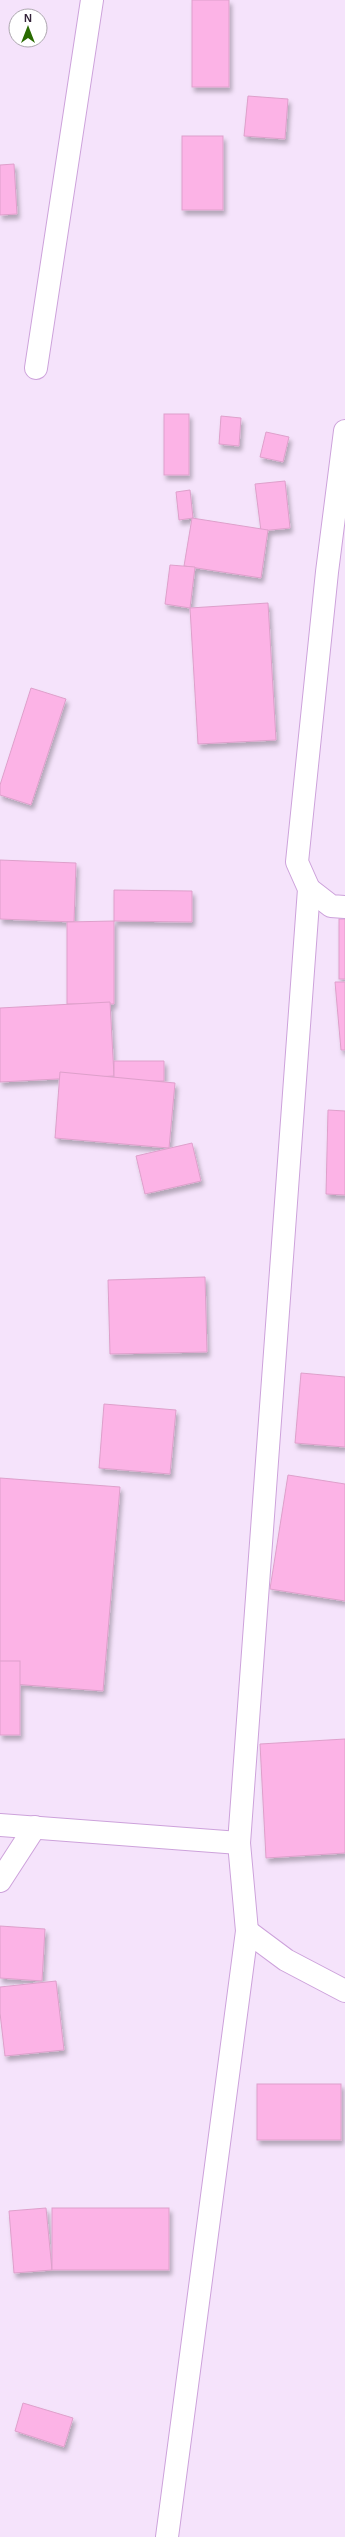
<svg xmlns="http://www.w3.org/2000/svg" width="345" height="2537" font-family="Arial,sans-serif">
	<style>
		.building { fill: #fcb3e6; stroke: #dea0cb; filter: url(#shadow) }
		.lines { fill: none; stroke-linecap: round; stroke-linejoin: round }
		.minor-casing { stroke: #cda2db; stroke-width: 24 }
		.minor { stroke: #fff; stroke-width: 22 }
	</style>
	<defs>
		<filter id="shadow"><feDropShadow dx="2.5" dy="4.5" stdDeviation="2" flood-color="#0004"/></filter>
	</defs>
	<rect width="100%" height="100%" fill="#f5e3fb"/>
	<g class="building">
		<rect x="192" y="0" width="37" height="87"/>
		<polygon points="248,96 288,99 285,139 244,136"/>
		<rect x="182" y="136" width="41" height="74"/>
		<polygon points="14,164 17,214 0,215 0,165"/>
		<rect x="164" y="414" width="25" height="61"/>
		<polygon points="221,416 241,418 239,446 219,444"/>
		<polygon points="266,432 289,437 283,462 260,457"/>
		<polygon points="285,481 290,528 261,531 255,484"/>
		<polygon points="190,490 193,518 179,520 176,492"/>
		<polygon points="192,518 268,530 261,578 184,566"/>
		<polygon points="170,565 195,567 190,608 165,604"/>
		<polygon points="268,603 276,740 198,744 190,608"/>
		<polygon points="31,688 66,699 31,805 0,795 0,785"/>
		<polygon points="0,860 76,863 74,922 0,919"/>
		<polygon points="114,890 192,891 192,922 114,921"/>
		<rect x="339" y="919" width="6" height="60"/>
		<polygon points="114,921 114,1004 67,1004 67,922"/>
		<polygon points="335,982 345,982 345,1050 341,1050"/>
		<polygon points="110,1002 114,1076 0,1082 0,1008"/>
		<polygon points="114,1061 164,1061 164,1081 114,1082"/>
		<polygon points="60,1072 175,1083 169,1148 55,1138"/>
		<polygon points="328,1110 345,1111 345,1195 326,1194"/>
		<polygon points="192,1143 201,1181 145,1194 136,1156"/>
		<polygon points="205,1277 207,1352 110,1354 108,1280"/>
		<polygon points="301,1373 345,1377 345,1447 295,1443"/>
		<polygon points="104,1404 176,1410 170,1474 99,1468"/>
		<polygon points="288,1475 345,1484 345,1601 270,1589"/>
		<polygon points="0,1478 120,1487 103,1691 0,1683"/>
		<rect x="0" y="1661" width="20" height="74"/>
		<polygon points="345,1739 345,1853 266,1858 260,1744"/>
		<polygon points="0,1926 45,1929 42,1981 0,1978"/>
		<polygon points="56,1981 64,2050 5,2056 0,2013 0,1987"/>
		<rect x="257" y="2084" width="84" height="56"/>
		<polygon points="46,2208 52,2270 14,2273 9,2211"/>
		<rect x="52" y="2208" width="117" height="62"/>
		<polygon points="23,2403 73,2418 64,2447 15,2431"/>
	</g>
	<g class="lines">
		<defs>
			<g id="minor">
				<polyline points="36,368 92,0"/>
				<polyline points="309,889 331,906 345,907"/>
				<polyline points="0,1825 239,1843"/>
				<polyline points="0,1881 35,1827"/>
				<polyline points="247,1931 286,1960 345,1991"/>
				<polyline points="167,2537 247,1931 239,1843 309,889 297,862 327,572 345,431"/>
			</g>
		</defs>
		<use href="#minor" class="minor-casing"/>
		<use href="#minor" class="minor"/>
	</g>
	<g transform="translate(28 28)"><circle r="19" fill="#ffffff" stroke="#ada7af"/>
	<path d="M0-3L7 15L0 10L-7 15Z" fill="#296b00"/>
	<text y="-6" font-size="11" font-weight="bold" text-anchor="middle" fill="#332238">N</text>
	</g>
</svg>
